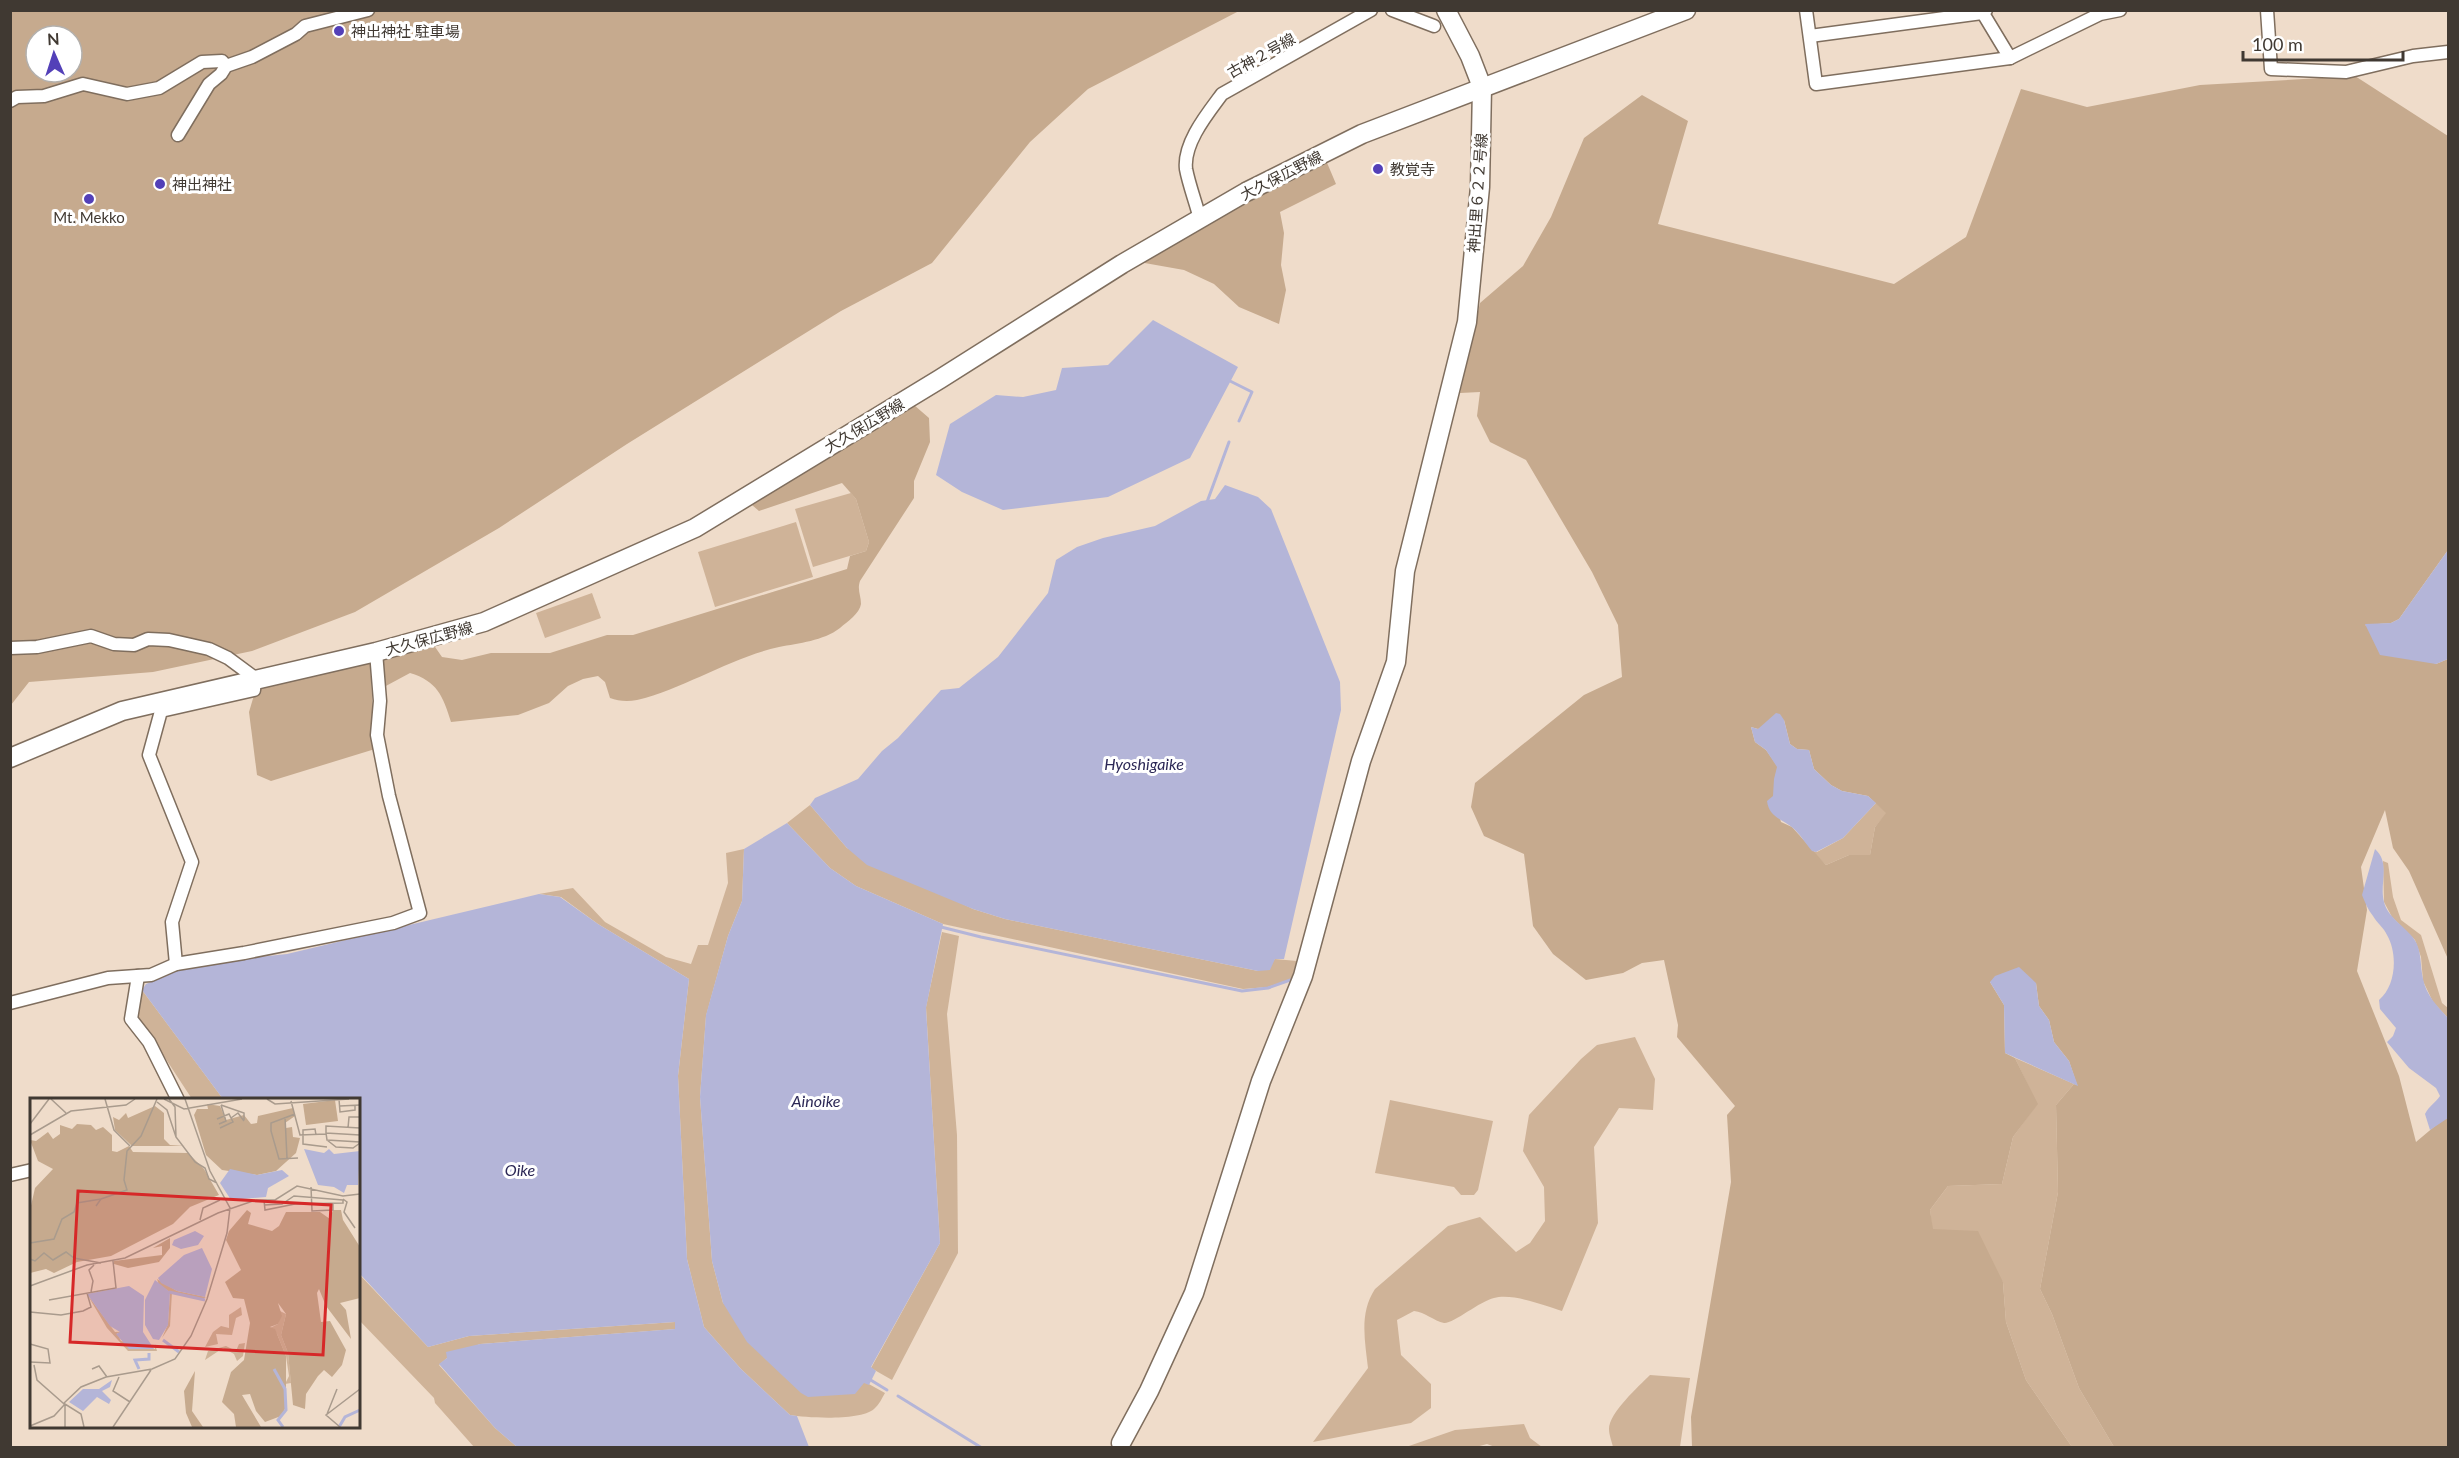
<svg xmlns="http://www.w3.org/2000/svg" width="2459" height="1458" font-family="Lato,'Noto Sans JP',sans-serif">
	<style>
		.green { fill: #cfb398 }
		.forest { fill: #c6aa8e; fill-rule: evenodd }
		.water { fill: #b4b5d8 }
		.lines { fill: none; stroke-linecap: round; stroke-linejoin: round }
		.stream { stroke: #b4b5d8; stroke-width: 3 }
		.street-casing { stroke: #7f6e5e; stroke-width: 15 }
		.secondary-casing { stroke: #7f6e5e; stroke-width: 21 }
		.street { stroke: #fff; stroke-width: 12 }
		.secondary { stroke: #fff; stroke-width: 18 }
		.poi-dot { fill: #5340b8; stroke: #fff; stroke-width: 2 }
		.labels { text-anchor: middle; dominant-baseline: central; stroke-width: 6; stroke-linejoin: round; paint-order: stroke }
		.poi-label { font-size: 15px; fill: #403932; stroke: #fff; text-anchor: start }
		.street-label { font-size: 15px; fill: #403932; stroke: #fff }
		.water-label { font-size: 16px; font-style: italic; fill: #2c2856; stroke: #fff }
		.inset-river { fill: none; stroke: #b4b5d8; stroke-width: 3 }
		.inset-road { fill: none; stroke: #a99b8d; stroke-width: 1.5 }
		.view { fill: #d62828; fill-opacity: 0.15; stroke: #d62828; stroke-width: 3 }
		.inset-edge { fill: none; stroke: #403932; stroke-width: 3 }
	</style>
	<rect width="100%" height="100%" fill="#efdcca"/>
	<g class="green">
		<polygon points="851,493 856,499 869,542 866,551 813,567 795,509"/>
		<polygon points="796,522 813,577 715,607 698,552"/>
		<polygon points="592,593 601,618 545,638 536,613"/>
		<polygon points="1876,803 1887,813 1875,827 1870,855 1849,855 1826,865 1812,851 1817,852 1843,838"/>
		<polygon points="810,805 847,848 973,909 1005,919 1258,971 1275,959 1297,961 1291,979 1268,987 1243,989 943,924 856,886 830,868 787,823"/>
		<path d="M 744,849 L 742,901 L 728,936 L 706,1016 L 700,1097 L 712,1261 L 723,1303 L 885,1393 C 882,1398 879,1405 874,1409 C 860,1421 808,1418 790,1415 L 741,1369 L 704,1327 L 687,1259 L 678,1076 L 689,979 L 598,924 L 561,897 L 539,894 L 573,888 L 605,922 L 666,957 L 691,964 L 698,945 L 708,945 L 728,883 L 726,853 Z"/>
		<polygon points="2383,861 2388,863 2393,897 2401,920 2421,935 2442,1003 2448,1008 2448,1018 2433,1002 2423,981 2421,957 2415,940 2392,917 2384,902"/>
		<polygon points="942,932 959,936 947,1014 957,1135 958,1253 892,1380 871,1368 940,1243 926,1007"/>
		<polygon points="142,990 223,1099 192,1099 139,1018 136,1004"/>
		<path d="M 1635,1037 L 1655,1079 L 1653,1110 L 1619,1108 L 1594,1147 L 1598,1223 L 1562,1311 C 1544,1305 1512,1293 1494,1298 C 1480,1301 1453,1324 1444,1323 C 1434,1321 1425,1312 1414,1311 L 1397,1320 L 1401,1355 L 1431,1384 L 1431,1408 L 1411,1423 L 1313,1442 L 1368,1368 C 1365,1341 1359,1313 1375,1289 L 1448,1226 L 1480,1217 L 1516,1252 L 1530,1243 L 1545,1221 L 1544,1187 L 1523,1151 L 1529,1115 L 1581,1059 L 1597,1045 Z"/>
		<polygon points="2015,1058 2074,1084 2056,1105 2058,1192 2040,1289 2052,1314 2079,1388 2114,1447 2072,1447 2026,1380 2006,1322 2003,1282 1932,1229 1930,1210 1948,1186 2002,1184 2013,1137 2037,1104"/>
		<polygon points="1390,1100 1493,1121 1478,1190 1474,1195 1461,1195 1454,1187 1375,1173"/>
		<polygon points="358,1273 428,1347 469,1336 675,1322 676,1329 480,1344 447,1358 439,1365 495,1428 517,1447 474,1447 435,1403 434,1398 359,1320"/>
		<path d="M 1650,1375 L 1690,1378 L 1680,1447 L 1613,1447 C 1612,1442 1609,1435 1609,1429 C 1609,1413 1639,1386 1650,1375 Z"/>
		<polygon points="1524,1424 1530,1438 1542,1447 1495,1447 1487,1444 1472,1448 1406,1447 1455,1430"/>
	</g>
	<g class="forest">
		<path d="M 11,11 L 1239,11 L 1088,89 L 1030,142 L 932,263 L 841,311 L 627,444 L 499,528 L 355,612 L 252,651 L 153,672 L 29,682 L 11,705 ZM 36,36 L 72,36 L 72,72 L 36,72 Z"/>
		<path d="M 2355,76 L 2448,136 L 2448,550 L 2399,619 L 2391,623 L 2365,625 L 2436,664 L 2448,659 L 2448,959 L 2409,871 L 2393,848 L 2385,810 L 2361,867 L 2367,910 L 2357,971 L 2399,1076 L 2416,1142 L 2448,1115 L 2448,1447 L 2114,1447 L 2079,1388 L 2052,1314 L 2040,1289 L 2058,1192 L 2056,1105 L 2074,1084 L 2077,1085 L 2069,1061 L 2054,1042 L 2049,1020 L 2039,1006 L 2036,983 L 1990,982 L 2004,1005 L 2005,1053 L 2015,1058 L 2038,1104 L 2013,1137 L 2002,1184 L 1948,1186 L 1930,1210 L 1933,1229 L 1978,1231 L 2003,1282 L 2006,1322 L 2026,1380 L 2072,1447 L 1692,1447 L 1691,1417 L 1731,1182 L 1727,1115 L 1735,1106 L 1677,1037 L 1678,1025 L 1664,960 L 1642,963 L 1623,973 L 1586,980 L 1553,954 L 1533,926 L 1524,854 L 1484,836 L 1471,807 L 1475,783 L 1584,695 L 1622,677 L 1618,625 L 1592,572 L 1526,460 L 1490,442 L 1477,416 L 1480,392 L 1460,393 L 1480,303 L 1523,266 L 1551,217 L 1584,138 L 1642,95 L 1688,121 L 1658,224 L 1894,284 L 1966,237 L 2021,89 L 2087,107 L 2200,85 ZM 1784,720 L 1790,744 L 1797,749 L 1809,750 L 1814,769 L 1831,785 L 1842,791 L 1868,796 L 1886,813 L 1875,827 L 1870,855 L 1849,855 L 1826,865 L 1792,827 L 1781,822 C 1775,802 1771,787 1778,767 L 1766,750 L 1755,742 L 1751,727 L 1758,729 Z"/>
		<polygon points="1325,158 1336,184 1280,212 1284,233 1281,265 1286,290 1279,324 1239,307 1214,284 1184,270 1139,262"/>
		<path d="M 914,405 L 929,418 L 930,442 L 914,481 L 914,498 L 860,581 C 857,590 861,595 861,604 C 860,613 847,622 840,628 C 823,641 799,643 779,647 C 729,658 686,688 637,700 C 627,702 618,701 610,698 L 605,682 L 598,676 L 583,679 L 568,686 L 549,703 L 518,715 L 451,722 C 443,696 437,681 410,673 L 384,687 L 382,657 L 433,644 L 442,657 L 462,660 L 491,653 L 550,653 L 607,635 L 633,635 L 847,569 L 850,556 L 866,551 L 869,542 L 856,499 L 842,483 L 759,511 L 752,505 Z"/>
		<polygon points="370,660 375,749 271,781 257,775 249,712 257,685"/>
	</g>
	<g class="water">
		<polygon points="1153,320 1238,367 1190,458 1108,497 1003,510 962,492 936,475 950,424 996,395 1023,397 1056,390 1062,368 1108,365"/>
		<polygon points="1225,485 1258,497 1271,509 1340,682 1341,710 1284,959 1275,959 1270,970 1258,971 1005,919 973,909 867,865 847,848 810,805 815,798 858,779 882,751 898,738 941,690 959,688 998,657 1048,593 1056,560 1077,547 1103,538 1155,526 1201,501 1215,499"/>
		<polygon points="2448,550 2448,659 2436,664 2380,655 2365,624 2391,623 2399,619"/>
		<path d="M 1776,713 L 1780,714 L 1784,720 L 1790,744 L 1797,749 L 1809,750 L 1814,769 L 1831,785 L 1842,791 L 1868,796 L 1876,803 L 1843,838 L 1816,852 L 1812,851 C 1806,844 1800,834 1793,828 C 1783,819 1769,818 1767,801 L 1773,796 L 1774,779 L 1777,767 L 1766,750 L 1755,742 L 1751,727 L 1758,729 Z"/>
		<polygon points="787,823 830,868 856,886 943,924 926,1008 940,1243 871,1367 876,1371 869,1385 864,1383 855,1394 808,1397 801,1393 747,1342 723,1303 712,1261 700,1097 706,1015 728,936 742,901 744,849"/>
		<path d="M 2375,849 C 2391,863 2379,884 2384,902 C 2388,918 2405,926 2414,939 C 2422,950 2420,966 2423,979 C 2426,995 2438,1007 2448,1018 L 2448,1118 L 2430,1130 L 2425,1114 C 2429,1106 2435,1103 2440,1096 L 2436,1088 L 2409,1068 L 2387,1042 L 2393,1036 L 2396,1028 L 2380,1009 L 2379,1000 C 2396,986 2398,954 2387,935 C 2384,928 2377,923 2373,916 C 2368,910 2365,902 2362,895 Z"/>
		<polygon points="539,894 560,897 598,924 689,979 678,1076 687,1259 704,1327 741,1369 790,1415 797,1416 809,1447 517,1447 495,1428 439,1364 447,1358 446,1352 480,1344 675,1329 675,1322 469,1336 428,1347 359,1273 358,1100 223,1099 142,990 146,984 194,964 287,954"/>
		<polygon points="2019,967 2036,983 2039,1006 2049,1020 2054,1042 2069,1061 2078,1086 2005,1053 2004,1005 1990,982 1995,976"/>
	</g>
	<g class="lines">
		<g class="stream">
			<polyline points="1228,380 1252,392 1239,421"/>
			<polyline points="1207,502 1229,442"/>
			<polyline points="941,927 981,937 1242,991 1268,988 1293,979"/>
			<polyline points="869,1379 887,1390"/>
			<polyline points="898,1396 982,1448"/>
		</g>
		<defs>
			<g id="street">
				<polyline points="1392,10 1434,26"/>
				<polyline points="1806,10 1816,84 2010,58 2100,14 2120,10"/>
				<polyline points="1981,10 2010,58"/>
				<polyline points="2267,10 2271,69 2346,72 2413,56 2448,52"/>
				<polyline points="1810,36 1982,13 1986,10"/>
				<polyline points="10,101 17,97 44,96 83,84 127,94 159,88 202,62 222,61 226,66"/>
				<polyline points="178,135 209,84 221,74 226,66 252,57 296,34 305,26 368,10"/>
				<path d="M 1200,219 C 1196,203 1189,185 1186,169 C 1183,143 1208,113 1222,94 L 1371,10"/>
				<polyline points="10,648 37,647 91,636 114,644 134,645 148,639 169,640 209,649 228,658 255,678 254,690 161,711 149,755 192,862 172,922 176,964"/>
				<polyline points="138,976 131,1019 149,1042 178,1100"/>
				<polyline points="10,1003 108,978 151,975 176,964 244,953 393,923 420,913 389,796 377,735 380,701 376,652"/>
				<polyline points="10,1175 32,1170"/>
			</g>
			<g id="secondary">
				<polyline points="10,758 122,711 376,652 484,622 695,528 940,379 1122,264 1246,192 1362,134 1686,10"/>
				<polyline points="1121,1443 1149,1391 1194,1293 1261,1081 1303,976 1361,761 1396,662 1405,571 1467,322 1480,187 1482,87 1470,56 1446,10"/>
			</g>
		</defs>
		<use href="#street" class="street-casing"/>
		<use href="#secondary" class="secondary-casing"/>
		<use href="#street" class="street"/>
		<use href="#secondary" class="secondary"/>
	</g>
	<g class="poi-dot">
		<circle cx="339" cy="31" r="6"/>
		<circle cx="1378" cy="169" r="6"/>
		<circle cx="160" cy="184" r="6"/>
		<circle cx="89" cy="199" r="6"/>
	</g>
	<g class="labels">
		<g class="poi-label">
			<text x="351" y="31">神出神社 駐車場</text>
			<text x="1390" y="169">教覚寺</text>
			<text x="172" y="184">神出神社</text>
			<text x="89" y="217" text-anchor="middle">Mt. Mekko</text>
		</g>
		<g class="street-label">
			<text transform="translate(1261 55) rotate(-29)">古神２号線</text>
			<text transform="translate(1281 175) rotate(-27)">大久保広野線</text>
			<text transform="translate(1477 193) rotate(-86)">神出里６２２号線</text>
			<text transform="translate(864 425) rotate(-31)">大久保広野線</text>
			<text transform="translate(429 638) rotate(-15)">大久保広野線</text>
		</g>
		<g class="water-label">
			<text x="1144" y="763">Hyoshigaike</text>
			<text x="816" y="1100">Ainoike</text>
			<text x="520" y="1169">Oike</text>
		</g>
	</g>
	<g transform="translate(30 1098)">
		<rect width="330" height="330" fill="#efdcca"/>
		<path d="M 127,181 L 147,193 L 176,199 L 171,202 L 142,194 L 140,228 L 132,240 L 138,226 L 140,194 L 129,187 ZM 57,196 L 85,234 L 110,233 L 87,235 L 91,243 L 125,251 L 125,246 L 127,253 L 98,253 L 77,230 ZM 211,209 L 212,217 L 206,220 L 202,237 L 186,236 L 188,246 L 175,249 L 183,234 L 191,228 L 199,230 L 199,217 ZM 250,213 L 256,216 L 251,237 L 258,255 L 261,285 L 255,286 L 259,278 L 256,258 L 247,236 L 240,230 L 248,226 ZM 215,245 L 213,258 L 207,263 L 204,256 L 193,250 L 175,262 L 178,253 L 196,248 L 206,253 L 209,246 Z" fill="#cfb398"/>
		<path d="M 305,2 L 308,23 L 276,27 L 273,6 ZM 177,6 L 190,8 L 196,22 L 214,17 L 221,26 L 227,25 L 228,18 L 263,10 L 265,18 L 255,25 L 256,30 L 262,29 L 263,39 L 270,40 L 266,55 L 246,73 L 227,77 L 192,72 L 176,57 L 164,17 L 167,11 L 178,11 ZM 125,8 L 134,15 L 134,41 L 140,47 L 155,48 L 102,48 L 85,32 L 83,19 L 89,22 L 96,15 L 98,20 ZM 47,26 L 61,27 L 66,32 L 73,29 L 82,37 L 82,53 L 87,54 L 99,48 L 103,54 L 158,55 L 174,71 L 189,97 L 160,109 L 143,126 L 81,158 L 47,164 L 24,175 L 16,171 L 0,175 L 0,112 L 5,90 L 23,71 L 8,63 L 0,42 L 6,43 L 18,34 L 23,41 L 30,36 L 30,27 L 42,31 ZM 217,112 L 221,115 L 218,126 L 242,133 L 249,128 L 256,114 L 290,114 L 300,121 L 303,112 L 311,112 L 313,122 L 330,149 L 330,200 L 310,205 L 316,212 L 321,241 L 296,208 L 289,191 L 287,195 L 291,224 L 300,223 L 316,252 L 312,267 L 302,279 L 294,272 L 288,278 L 276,296 L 275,311 L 263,307 L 258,255 L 251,237 L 256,216 L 248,205 L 252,218 L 248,226 L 240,229 L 245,231 L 256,258 L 256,309 L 251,318 L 235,324 L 226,313 L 220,296 L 212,297 L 231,329 L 206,329 L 204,316 L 192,304 L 201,274 L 214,262 L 220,225 L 214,201 L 203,200 L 195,184 L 211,172 L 196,142 L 199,133 ZM 140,140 L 140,150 L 129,164 L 98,170 L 84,166 L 84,163 L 132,157 L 132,148 L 123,150 ZM 165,273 L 162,313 L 173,329 L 162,329 L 156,315 L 154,293 Z" fill="#c6aa8e"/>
		<path d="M 274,51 L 294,55 L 299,51 L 304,56 L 330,53 L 328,87 L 317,87 L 314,95 L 304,89 L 288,87 ZM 200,71 L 227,77 L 252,72 L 259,78 L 238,90 L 236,99 L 201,102 L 190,85 ZM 165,133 L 174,138 L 168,147 L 151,151 L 142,147 L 144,142 ZM 172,150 L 182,171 L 175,199 L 147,193 L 131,185 L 128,180 L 154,157 ZM 125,182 L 140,194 L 138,227 L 129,242 L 123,241 L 115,227 L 115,202 ZM 99,188 L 114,198 L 113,234 L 124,251 L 99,251 L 86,236 L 90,234 L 80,228 L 57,196 ZM 82,282 L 80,289 L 72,293 L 81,302 L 79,306 L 67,299 L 53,313 L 39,304 L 53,291 L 69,291 Z" fill="#b4b5d8"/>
		<path class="inset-river" d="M 139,194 L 175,202M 133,242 L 149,254M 109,271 L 105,262 L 119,261 L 119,255M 244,271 L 255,291 L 256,312 L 248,322 L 253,329M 309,329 L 315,319 L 330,312"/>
		<path class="inset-road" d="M 21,1 L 36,15M 75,1 L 84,32 L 100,48M 134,1 L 154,11 L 212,1M 139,1 L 145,9 L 146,39 L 165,64 L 175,70 L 179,81 L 187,85M 237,1 L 245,6 L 319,1M 309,1 L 310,14 L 325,12 L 325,7M 261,3 L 270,37 L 296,36M 127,4 L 137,12 L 146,39M 191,7 L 214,15 L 214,22M 310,8 L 330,7M 265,16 L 241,25 L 241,33 L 249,61 L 268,60M 255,19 L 257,60M 201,20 L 208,15 L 214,23M 187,21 L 199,16 L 203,24 L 190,30M 0,26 L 19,1M 189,26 L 196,23 L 191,7M 318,30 L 319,19 L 330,19M 330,30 L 296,28 L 296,35 L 297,42 L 330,44M 296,35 L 330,37M 0,37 L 41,13 L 96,7 L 105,1M 286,37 L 285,31 L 273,32 L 273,46 L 297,49M 297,42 L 306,49 L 323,50 L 330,45M 281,89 L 282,113 L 303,112 L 303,105M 313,101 L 317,104 L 314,114 L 325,130M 234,102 L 235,112 L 265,106 L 313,105 L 313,102M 234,107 L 252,106 L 264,98 L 313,102M 66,108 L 71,101 L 97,92 L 94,82 L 97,53 L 111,38 L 127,1M 170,122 L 173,110 L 190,102M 0,145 L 24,141 L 32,121 L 44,114 L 47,105 L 71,101M 0,161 L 5,163 L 14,155 L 23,162 L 36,154 L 44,160 L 71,165M 0,188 L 57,167 L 95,160 L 188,115 L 226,102 L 245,102 L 267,88 L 313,98 L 330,96M 61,194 L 63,183 L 59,172 L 64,167M 19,202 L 86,190 L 83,163M 0,214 L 31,217 L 53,213 L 61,209 L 57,195M 0,246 L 18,251 L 20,265 L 0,264M 4,267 L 7,282 L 33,305M 62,271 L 69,268 L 77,279M 89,279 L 83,293 L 100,304M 33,306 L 51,289 L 76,279 L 122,271 L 145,261 L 161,238 L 177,201 L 197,135 L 200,110 L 180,73 L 155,1M 297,316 L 307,291M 0,328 L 24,318 L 35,306 L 51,316 L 54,329M 35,329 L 35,306M 83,329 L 121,272M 310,329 L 296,317 L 330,291"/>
		<path class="view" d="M 48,93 L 301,107 L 293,257 L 40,244 Z"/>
		<rect width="330" height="330" class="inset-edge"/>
	</g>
	<rect width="2459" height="1458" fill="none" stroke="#403932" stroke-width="24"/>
	<g transform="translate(54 54) rotate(357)"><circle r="28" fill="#ffffff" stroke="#b3b0ad" stroke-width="1.5"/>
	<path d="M0-4.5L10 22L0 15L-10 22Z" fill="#5340b8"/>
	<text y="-9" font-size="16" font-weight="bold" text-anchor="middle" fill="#403932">N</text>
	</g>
	<path d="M2243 51v9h160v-9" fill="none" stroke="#403932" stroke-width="3"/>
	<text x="2252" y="51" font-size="18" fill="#403932" stroke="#ffffff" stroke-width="4.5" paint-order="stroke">100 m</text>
</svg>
